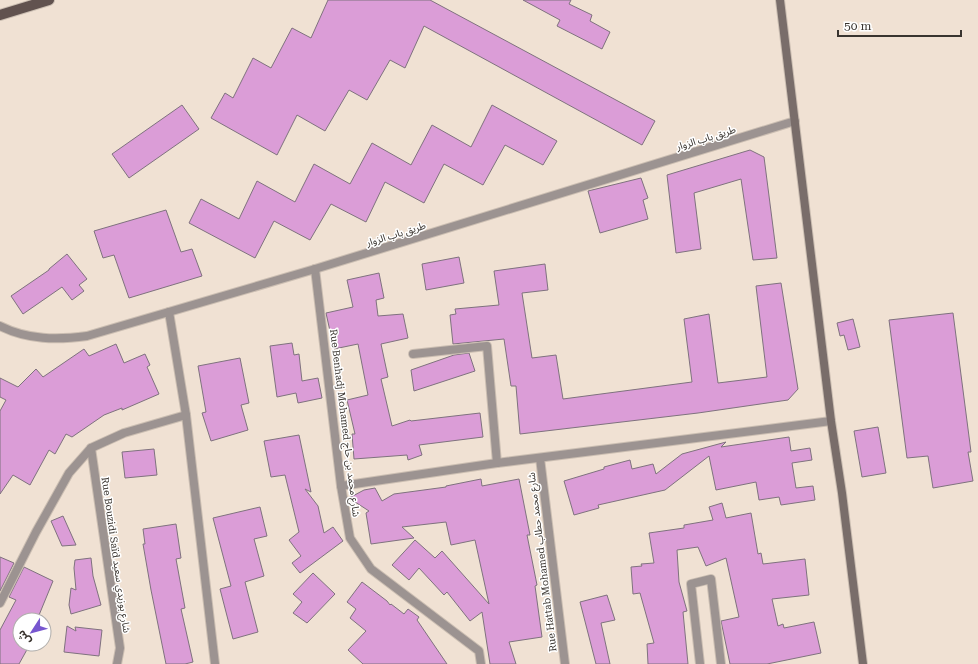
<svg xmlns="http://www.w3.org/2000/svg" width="978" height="664" font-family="'Roboto Serif','Noto Sans Arabic',serif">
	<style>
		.building { fill: #db9dd7; stroke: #7f727e }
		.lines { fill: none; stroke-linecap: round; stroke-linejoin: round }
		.minor-casing { stroke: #cbbeb2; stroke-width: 10 }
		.tertiary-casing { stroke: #cbbeb2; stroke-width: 10 }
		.secondary-casing { stroke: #cbbeb2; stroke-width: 10 }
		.primary-casing { stroke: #cbbeb2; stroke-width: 12 }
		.minor { stroke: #9c9391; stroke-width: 8 }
		.tertiary { stroke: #9c9391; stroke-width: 8 }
		.secondary { stroke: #796d6a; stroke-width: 8 }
		.primary { stroke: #61524f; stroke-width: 10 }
		.labels { text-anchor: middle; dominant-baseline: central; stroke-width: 3; stroke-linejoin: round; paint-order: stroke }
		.street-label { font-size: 10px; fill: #39342f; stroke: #fff }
	</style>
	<rect width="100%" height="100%" fill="#f0e1d3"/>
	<g class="building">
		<polygon points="328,0 430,0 655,121 642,145 424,26 405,68 390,60 367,100 349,90 325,131 297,115 277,155 211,118 225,93 233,98 253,58 271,68 292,28 311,38"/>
		<polygon points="523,0 571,0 569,4 592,15 590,21 610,32 602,49 557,26 560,20"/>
		<polygon points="182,105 199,129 129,178 112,154"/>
		<polygon points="492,105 557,141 543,165 505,145 483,185 444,164 424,203 385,182 366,222 331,204 310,240 274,221 255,258 189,223 201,199 239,219 257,181 295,202 314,164 350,184 372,143 411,165 432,125 471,147"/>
		<polygon points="750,150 764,157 777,258 753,260 741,179 694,193 701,249 676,253 667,175"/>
		<polygon points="641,178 648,198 643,200 648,219 600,233 588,191"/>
		<polygon points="166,210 181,252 192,249 202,276 129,298 114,255 103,258 94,231"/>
		<polygon points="67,254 87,279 79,285 84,291 72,300 62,287 23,314 11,296 49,270 49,269"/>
		<polygon points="459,257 464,283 426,290 422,264"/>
		<polygon points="545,264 548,290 522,293 532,358 556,355 563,399 692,382 684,319 709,314 718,383 767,377 756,286 781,283 798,389 788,400 698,413 520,434 516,386 511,386 504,339 453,344 450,315 456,314 455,309 499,305 494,271"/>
		<polygon points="379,273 384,298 376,300 378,316 403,314 408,338 381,344 388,377 381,379 392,426 410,420 411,421 480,413 483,437 419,445 422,455 408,460 407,455 354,459 352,434 355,434 347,400 368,395 358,344 334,349 326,313 353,307 347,280"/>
		<polygon points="953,313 971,452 968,452 973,481 933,488 928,456 907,458 889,320"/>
		<polygon points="853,319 860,347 848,350 844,335 840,336 837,323"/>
		<polygon points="292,343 294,355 299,354 302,381 318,378 322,398 298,403 296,393 277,397 270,346"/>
		<polygon points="116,344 124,363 145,354 150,365 147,367 159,394 122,410 122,408 104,415 72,437 66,434 55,454 49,450 30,485 13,475 0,494 0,411 6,400 0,397 0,378 18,387 36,369 43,377 84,349 89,356"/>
		<polygon points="469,353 475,371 414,391 411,370 454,355"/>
		<polygon points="240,358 249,403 241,405 248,430 211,441 202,413 206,412 198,366"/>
		<polygon points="878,427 886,473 862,477 854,431"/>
		<polygon points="299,435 311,492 305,489 318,506 324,533 333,527 343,541 300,573 292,563 301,556 289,540 299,532 285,475 271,477 264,441"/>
		<polygon points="789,437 791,451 810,448 812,460 792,463 796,488 813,486 815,500 781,505 779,497 759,500 756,482 716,490 709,456 665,490 598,505 599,508 574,515 564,481 604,469 604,467 630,460 632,469 653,464 656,474 682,454 726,442 721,447"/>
		<polygon points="154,449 157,475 125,478 122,452"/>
		<polygon points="481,479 482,486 519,479 530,535 527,535 537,585 535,586 542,637 509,642 516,664 490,664 482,612 470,621 447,592 444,595 419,568 409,580 392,565 415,540 435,558 442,551 489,604 475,540 451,545 446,522 402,527 414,538 371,544 366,513 369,511 349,498 364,490 375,488 382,501 394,494 446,487 446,486"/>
		<polygon points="722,503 726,518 751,513 758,554 761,553 763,564 805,559 809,595 772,599 778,626 783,624 784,628 814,622 821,653 767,664 730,664 721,621 739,617 726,558 706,566 698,547 677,550 679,582 687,611 683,612 688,664 648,664 647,644 654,643 640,593 633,594 631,567 642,566 641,564 654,563 649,533 684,528 684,525 713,520 709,507"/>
		<polygon points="260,507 267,536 254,539 264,576 245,582 258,632 233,639 220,589 231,586 213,518"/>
		<polygon points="63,516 76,545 62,546 51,521"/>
		<polygon points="176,524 181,558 176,559 185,608 181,609 193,662 185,664 166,664 151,590 143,544 145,544 143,529"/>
		<polygon points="0,557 14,563 0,591"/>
		<polygon points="91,558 93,576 101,605 71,614 69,605 71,588 76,590 74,568 75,560"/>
		<polygon points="24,567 53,581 37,620 20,620 20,644 25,644 29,646 19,664 0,664 0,630 16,600 9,597"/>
		<polygon points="313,573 335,594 307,623 293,613 302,602 293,594"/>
		<polygon points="362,582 387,601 390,605 391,604 404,614 408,609 419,617 417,620 447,664 363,664 348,650 366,631 350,618 356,609 347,602"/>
		<polygon points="607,595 615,620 601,623 610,664 596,664 580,602"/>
		<polygon points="67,626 76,631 75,627 102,630 99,656 64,652"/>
	</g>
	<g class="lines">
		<defs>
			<g id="minor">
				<polyline points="315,269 341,486 350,538 371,569 479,651 481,664"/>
				<polyline points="169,312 186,415 215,664"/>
				<polyline points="413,354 487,346 497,463"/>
				<polyline points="91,448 120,648 117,664"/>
				<polyline points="540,458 565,664"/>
				<polyline points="341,486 497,463 831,421"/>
				<polyline points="0,603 36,532 69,473 91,448 124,433 186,415"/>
				<polyline points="700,664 691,584 711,579 721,664"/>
			</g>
			<path id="tertiary" d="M 0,326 C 28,340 57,340 87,336 L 315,269 L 795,121"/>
			<polyline id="secondary" points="780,0 831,421 842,493 863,664"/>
			<polyline id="primary" points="0,15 49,0"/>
		</defs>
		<use href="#minor" class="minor-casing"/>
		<use href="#tertiary" class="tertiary-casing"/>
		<use href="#secondary" class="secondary-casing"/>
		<use href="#primary" class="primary-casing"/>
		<use href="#minor" class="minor"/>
		<use href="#tertiary" class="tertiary"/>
		<use href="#secondary" class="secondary"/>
		<use href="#primary" class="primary"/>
	</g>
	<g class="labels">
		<g class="street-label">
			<text transform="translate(706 138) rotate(-17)">طريق باب الزوار</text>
			<text transform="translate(396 234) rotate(-17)">طريق باب الزوار</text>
			<text transform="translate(345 423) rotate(83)">Rue Benhadj Mohamed شارع محمد بن حاج</text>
			<text transform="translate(116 555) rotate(82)">Rue Bouzidi Saïd شارع بوزيدي سعيد</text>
			<text transform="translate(542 562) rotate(-97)">Rue Hattab Mohamed شارع محمد حطاب</text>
		</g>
	</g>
	<g transform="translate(32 632) rotate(234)"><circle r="19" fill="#ffffff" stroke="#b0aeac"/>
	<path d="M0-3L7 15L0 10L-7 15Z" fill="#7756cf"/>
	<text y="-6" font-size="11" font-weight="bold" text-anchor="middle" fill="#39342f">ش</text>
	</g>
	<path d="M838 30v6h123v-6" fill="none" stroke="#39342f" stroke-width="2"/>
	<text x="844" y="30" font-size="12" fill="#39342f" stroke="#ffffff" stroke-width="3" paint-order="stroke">50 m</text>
</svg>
